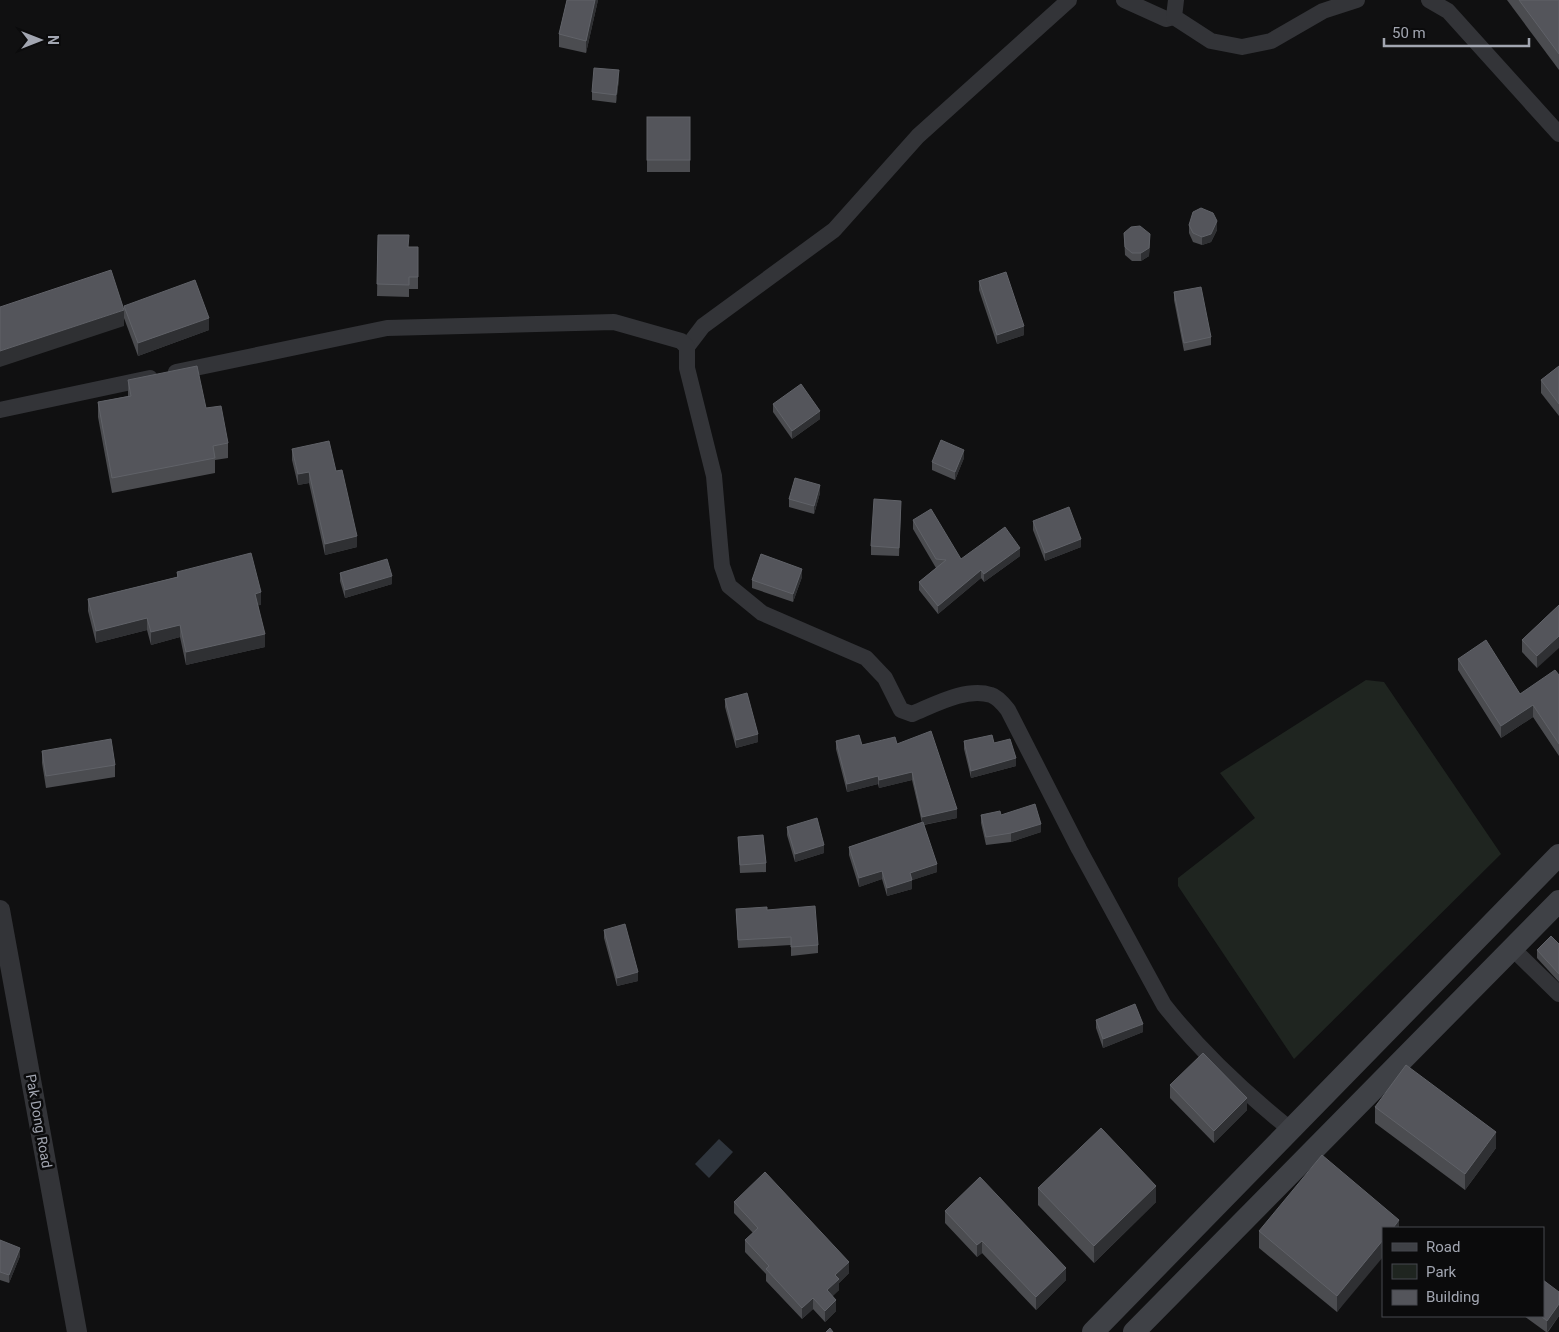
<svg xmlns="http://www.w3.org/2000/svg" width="1559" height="1332" font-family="Roboto,sans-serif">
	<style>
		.green { fill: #1f2520 }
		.water { fill: #2f353d }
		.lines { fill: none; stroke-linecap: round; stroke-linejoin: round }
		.minor { stroke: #333438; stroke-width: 16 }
		.tertiary { stroke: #333438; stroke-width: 20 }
		.secondary { stroke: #3f4146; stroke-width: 22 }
		.wall { fill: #4b4c50 }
		.shaded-wall { fill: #2f3033 }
		.building { fill: #54555b; stroke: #606268 }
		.labels { text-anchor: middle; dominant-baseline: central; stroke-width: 5; stroke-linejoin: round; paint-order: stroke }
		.street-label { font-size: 14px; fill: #a2a6b1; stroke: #0b0b0c }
	</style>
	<rect width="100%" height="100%" fill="#101011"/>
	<polygon class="green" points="1366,680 1384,682 1501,854 1294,1059 1178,886 1178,878 1255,818 1220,773"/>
	<polygon class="water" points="719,1139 733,1152 709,1178 695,1164"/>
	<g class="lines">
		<g class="minor">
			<polyline points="1124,0 1166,19 1174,17"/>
			<polyline points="1176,0 1174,17 1211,41 1242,47 1271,41 1323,11 1357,0"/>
			<polyline points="1429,0 1448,11 1559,134"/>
			<polyline points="687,347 703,326 834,230 918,136 1069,0"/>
			<path d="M 176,372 L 387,328 L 614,322 L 681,341 L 687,347 L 687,368 L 714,476 L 720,545 L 722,566 L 729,586 L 762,613 L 866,658 L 885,678 L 901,710 L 912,714 C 934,705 966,687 991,695 C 998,697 1004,705 1008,710 L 1079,849 L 1164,1005 C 1201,1052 1244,1092 1290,1129"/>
			<polyline points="0,410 150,378"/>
			<polyline points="1513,949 1559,994"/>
		</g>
		<polyline class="tertiary" points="0,910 77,1332"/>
		<g class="secondary">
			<polyline points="1093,1332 1559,855"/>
			<polyline points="1134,1332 1559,901"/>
		</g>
	</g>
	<g class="wall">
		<polygon points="567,0 598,0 586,53 559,47 559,34"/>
		<polygon points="1507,0 1559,0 1559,70"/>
		<polygon points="619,79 616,103 592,100 592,92"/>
		<rect x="647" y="117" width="43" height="55"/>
		<polygon points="1189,225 1217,230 1211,242 1202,245 1193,242 1189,233"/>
		<polygon points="1124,233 1150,242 1149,256 1141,261 1132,261 1125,255"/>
		<polygon points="378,235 409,247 418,247 418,289 409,289 409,297 377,296"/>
		<polygon points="979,281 1024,335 997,344 979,290"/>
		<polygon points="1174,292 1211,337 1211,345 1184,351 1174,300"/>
		<polygon points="124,306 209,330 138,356 124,318"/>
		<polygon points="1559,366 1559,416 1541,393 1541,380"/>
		<polygon points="128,380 206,408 228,443 228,458 215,460 215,473 112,493 98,417 98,402 128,396"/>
		<polygon points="773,404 820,419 792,439 773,412"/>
		<polygon points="292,449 336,471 357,547 325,555 309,483 298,485 292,460"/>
		<polygon points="964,458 955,480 932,470 932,462"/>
		<polygon points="820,493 814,514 789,507 789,499"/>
		<polygon points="901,509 899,556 871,555 871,546"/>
		<polygon points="913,520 961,559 1020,556 984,582 981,578 938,614 919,590 919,582 936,568 913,529"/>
		<polygon points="1033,521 1081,547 1045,561 1033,530"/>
		<polygon points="177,572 261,605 258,605 265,647 186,665 180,637 151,645 147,630 96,643 88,611 88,599 177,577"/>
		<polygon points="340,573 392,584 345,598 340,581"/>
		<polygon points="802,577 793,602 752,588 752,580"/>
		<polygon points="1559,605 1537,668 1522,652 1522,640"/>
		<polygon points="1458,659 1520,694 1559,675 1559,756 1533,717 1501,738 1458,670"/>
		<polygon points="725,699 758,742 736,748 725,707"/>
		<polygon points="836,741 862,745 897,744 957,818 924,825 937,872 912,880 912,889 887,896 882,879 859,887 849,855 849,847 922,823 912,780 879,788 878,784 847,792 836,749"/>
		<polygon points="964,741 994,743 1016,766 971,778 964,749"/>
		<polygon points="42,751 115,765 115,777 46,788 42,763"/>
		<polygon points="981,815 1001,815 1041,832 1011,842 986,845 981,823"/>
		<polygon points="787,827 824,853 795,862 787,835"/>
		<polygon points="738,837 766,863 766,872 740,873"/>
		<polygon points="736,909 767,910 818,945 818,953 791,956 791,945 738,948"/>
		<polygon points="604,930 638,981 617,986 604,938"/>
		<polygon points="1559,944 1559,982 1537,958 1537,950"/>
		<polygon points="1096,1020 1143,1032 1103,1048 1096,1028"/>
		<polygon points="1170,1085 1247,1110 1214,1143 1170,1098"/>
		<polygon points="1375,1107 1496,1148 1465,1190 1375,1123"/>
		<polygon points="1038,1188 1156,1202 1094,1263 1038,1205"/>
		<polygon points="734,1202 849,1273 839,1283 839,1290 832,1296 836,1311 825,1322 813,1309 802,1319 766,1281 766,1274 745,1252 745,1240 753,1233 734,1213"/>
		<polygon points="945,1211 1066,1280 1036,1310 982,1253 977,1257 945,1223"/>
		<polygon points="1399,1228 1337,1312 1259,1248 1259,1231"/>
		<polygon points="0,1240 20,1256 9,1283 0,1280"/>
		<polygon points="1559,1292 1559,1316 1548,1332 1546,1332 1524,1316 1543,1316"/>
	</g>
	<g class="shaded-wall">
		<polygon points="595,0 598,0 586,53 586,41"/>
		<polygon points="619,70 619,79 616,103 616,95"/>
		<polygon points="1217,221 1217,230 1211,242 1202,245 1202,237"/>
		<polygon points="1150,234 1149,256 1141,261 1141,253"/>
		<polygon points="124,310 124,326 0,367 0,351"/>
		<polygon points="209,318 209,330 138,356 138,343"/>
		<polygon points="1024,326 1024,335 997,344 997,335"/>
		<polygon points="820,411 820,419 792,439 792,431"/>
		<polygon points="964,450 964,458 955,480 955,472"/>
		<polygon points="309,472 309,483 298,485 298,474"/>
		<polygon points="820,485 820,493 814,514 814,506"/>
		<polygon points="357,536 357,547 325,555 325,544"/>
		<polygon points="1081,539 1081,547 1045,561 1045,553"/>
		<polygon points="1020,548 1020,556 984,582 984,574"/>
		<polygon points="802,569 802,577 793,602 793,594"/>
		<polygon points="981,570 981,578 938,614 938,606"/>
		<polygon points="392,576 392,584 345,598 345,590"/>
		<polygon points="261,592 261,605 255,606 255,594"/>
		<polygon points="147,618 147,630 96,643 96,631"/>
		<polygon points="180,625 180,637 151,645 151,632"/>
		<polygon points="265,634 265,647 186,665 186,652"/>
		<polygon points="1559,636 1559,648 1537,668 1537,656"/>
		<polygon points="1533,705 1533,717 1501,738 1501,726"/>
		<polygon points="758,734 758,742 736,748 736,740"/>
		<polygon points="1016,758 1016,766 971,778 971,771"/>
		<polygon points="912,772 912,780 879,788 879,780"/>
		<polygon points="878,776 878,784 847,792 847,784"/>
		<polygon points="957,809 957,818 922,825 922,817"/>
		<polygon points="1041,824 1041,832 1011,842 1011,833"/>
		<polygon points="824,845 824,853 795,862 795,854"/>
		<polygon points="937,864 937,872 910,881 910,873"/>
		<polygon points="882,871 882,879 859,887 859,878"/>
		<polygon points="912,880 912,889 887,896 887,888"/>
		<polygon points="638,972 638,981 617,986 617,978"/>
		<polygon points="1143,1024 1143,1032 1103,1048 1103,1039"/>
		<polygon points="1247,1098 1247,1110 1214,1143 1214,1131"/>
		<polygon points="1496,1132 1496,1148 1465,1190 1465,1174"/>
		<polygon points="1156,1186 1156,1202 1094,1263 1094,1246"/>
		<polygon points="1399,1220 1399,1228 1393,1228"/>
		<polygon points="1383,1240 1383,1257 1337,1312 1337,1296"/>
		<polygon points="982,1241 982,1253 977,1257 977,1245"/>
		<polygon points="20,1248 20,1256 9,1283 9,1275"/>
		<polygon points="849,1262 849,1273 839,1283 839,1290 827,1302 827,1290 835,1275"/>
		<polygon points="1066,1268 1066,1280 1036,1310 1036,1297"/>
		<polygon points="813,1298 813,1309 802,1319 802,1308"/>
		<polygon points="836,1300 836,1311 825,1322 825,1311"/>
		<polygon points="1559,1304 1559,1316 1547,1332 1547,1321"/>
	</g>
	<g class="building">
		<polygon points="567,0 595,0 586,41 559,34"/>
		<polygon points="1519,0 1559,0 1559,54"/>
		<polygon points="594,68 619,70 616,95 592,92"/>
		<rect x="647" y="117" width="43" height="43"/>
		<polygon points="1201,208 1213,213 1217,221 1211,234 1202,237 1193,233 1189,225 1193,212"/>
		<polygon points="1140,226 1150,234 1149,248 1141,253 1132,253 1125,247 1124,233 1131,227"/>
		<polygon points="378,235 409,235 408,247 418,247 418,277 409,277 409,285 377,284"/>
		<polygon points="111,270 124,310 0,351 0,307"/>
		<polygon points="1006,272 1024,326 997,335 979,281"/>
		<polygon points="195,280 209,318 138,343 124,306"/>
		<polygon points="1201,287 1211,337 1184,343 1174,292"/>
		<polygon points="197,366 206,408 221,406 228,443 213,446 215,458 112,478 98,402 131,396 128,380"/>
		<polygon points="1559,366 1559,404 1541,380"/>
		<polygon points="801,384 820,411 792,431 773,404"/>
		<polygon points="941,440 964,450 955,472 932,462"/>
		<polygon points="329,441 336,471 342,470 357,536 325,544 309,472 298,474 292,449"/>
		<polygon points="795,478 820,485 814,506 789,499"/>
		<polygon points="874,499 901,501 899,548 871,546"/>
		<polygon points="1069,507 1081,539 1045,553 1033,521"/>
		<polygon points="931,509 961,559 1005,527 1020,548 984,574 981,570 938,606 919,582 946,560 936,559 913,520"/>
		<polygon points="251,553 261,592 255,594 265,634 186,652 180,625 151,632 147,618 96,631 88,599 178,577 177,572"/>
		<polygon points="761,554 802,569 793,594 752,580"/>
		<polygon points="387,559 392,576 345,590 340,573"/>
		<polygon points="1559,605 1559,636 1537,656 1522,640"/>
		<polygon points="1486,640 1520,694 1555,670 1559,675 1559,744 1533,705 1501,726 1458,659"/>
		<polygon points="747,693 758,734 736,740 725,699"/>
		<polygon points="931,731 957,809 922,817 912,772 879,780 878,776 847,784 836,741 859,735 862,745 895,737 897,744"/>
		<polygon points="992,735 994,743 1010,739 1016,758 971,771 964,741"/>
		<polygon points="111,739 115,765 46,776 42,751"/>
		<polygon points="1035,804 1041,824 1011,833 986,837 981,815 1000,811 1001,815"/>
		<polygon points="817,818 824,845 795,854 787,827"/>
		<polygon points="923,822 937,864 910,873 912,880 887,888 882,871 859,878 849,847"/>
		<polygon points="763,835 766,863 740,865 738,837"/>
		<polygon points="815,906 818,945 791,947 791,937 738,940 736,909 767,907 767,910"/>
		<polygon points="625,924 638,972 617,978 604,930"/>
		<polygon points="1551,936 1559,944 1559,974 1537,950"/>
		<polygon points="1135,1004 1143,1024 1103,1039 1096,1020"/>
		<polygon points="1203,1053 1247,1098 1214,1131 1170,1085"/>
		<polygon points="1406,1065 1496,1132 1465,1174 1375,1107"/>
		<polygon points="1101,1128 1156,1186 1094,1246 1038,1188"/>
		<polygon points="1322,1155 1399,1220 1393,1228 1383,1228 1383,1240 1337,1296 1259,1231"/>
		<polygon points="765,1172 849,1262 835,1275 839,1279 827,1290 836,1300 825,1311 813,1298 802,1308 766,1269 769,1266 745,1240 758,1228 734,1202"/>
		<polygon points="980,1177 1066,1268 1036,1297 982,1241 977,1245 945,1211"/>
		<polygon points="0,1240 20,1248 9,1275 0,1272"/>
		<polygon points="1543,1280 1559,1292 1559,1304 1547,1321 1541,1316 1543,1316"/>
		<polygon points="830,1328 833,1332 826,1332"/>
	</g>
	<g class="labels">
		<g class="street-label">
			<text transform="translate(39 1121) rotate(80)">Pak Dong Road</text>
		</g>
	</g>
	<rect x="1382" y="1227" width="162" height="90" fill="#0b0b0c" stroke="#47494e"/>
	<rect x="1392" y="1243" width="25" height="8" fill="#3f4146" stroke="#47494e"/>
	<text x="1426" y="1252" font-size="15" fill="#a2a6b1">Road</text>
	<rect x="1392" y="1264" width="25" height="15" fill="#1f2520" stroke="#47494e"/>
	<text x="1426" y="1277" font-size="15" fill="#a2a6b1">Park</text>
	<rect x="1392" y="1290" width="25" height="15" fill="#54555b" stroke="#47494e"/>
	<text x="1426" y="1302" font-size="15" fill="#a2a6b1">Building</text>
	<g transform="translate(40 40) rotate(90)" stroke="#0b0b0c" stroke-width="4" paint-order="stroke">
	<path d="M0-4L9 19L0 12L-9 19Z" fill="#a2a6b1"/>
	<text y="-8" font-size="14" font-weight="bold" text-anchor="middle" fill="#a2a6b1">N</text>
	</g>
	<path d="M1384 38v8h145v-8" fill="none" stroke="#a2a6b1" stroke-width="2.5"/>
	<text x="1392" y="38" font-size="15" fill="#a2a6b1" stroke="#0b0b0c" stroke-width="4" paint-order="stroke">50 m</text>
</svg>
